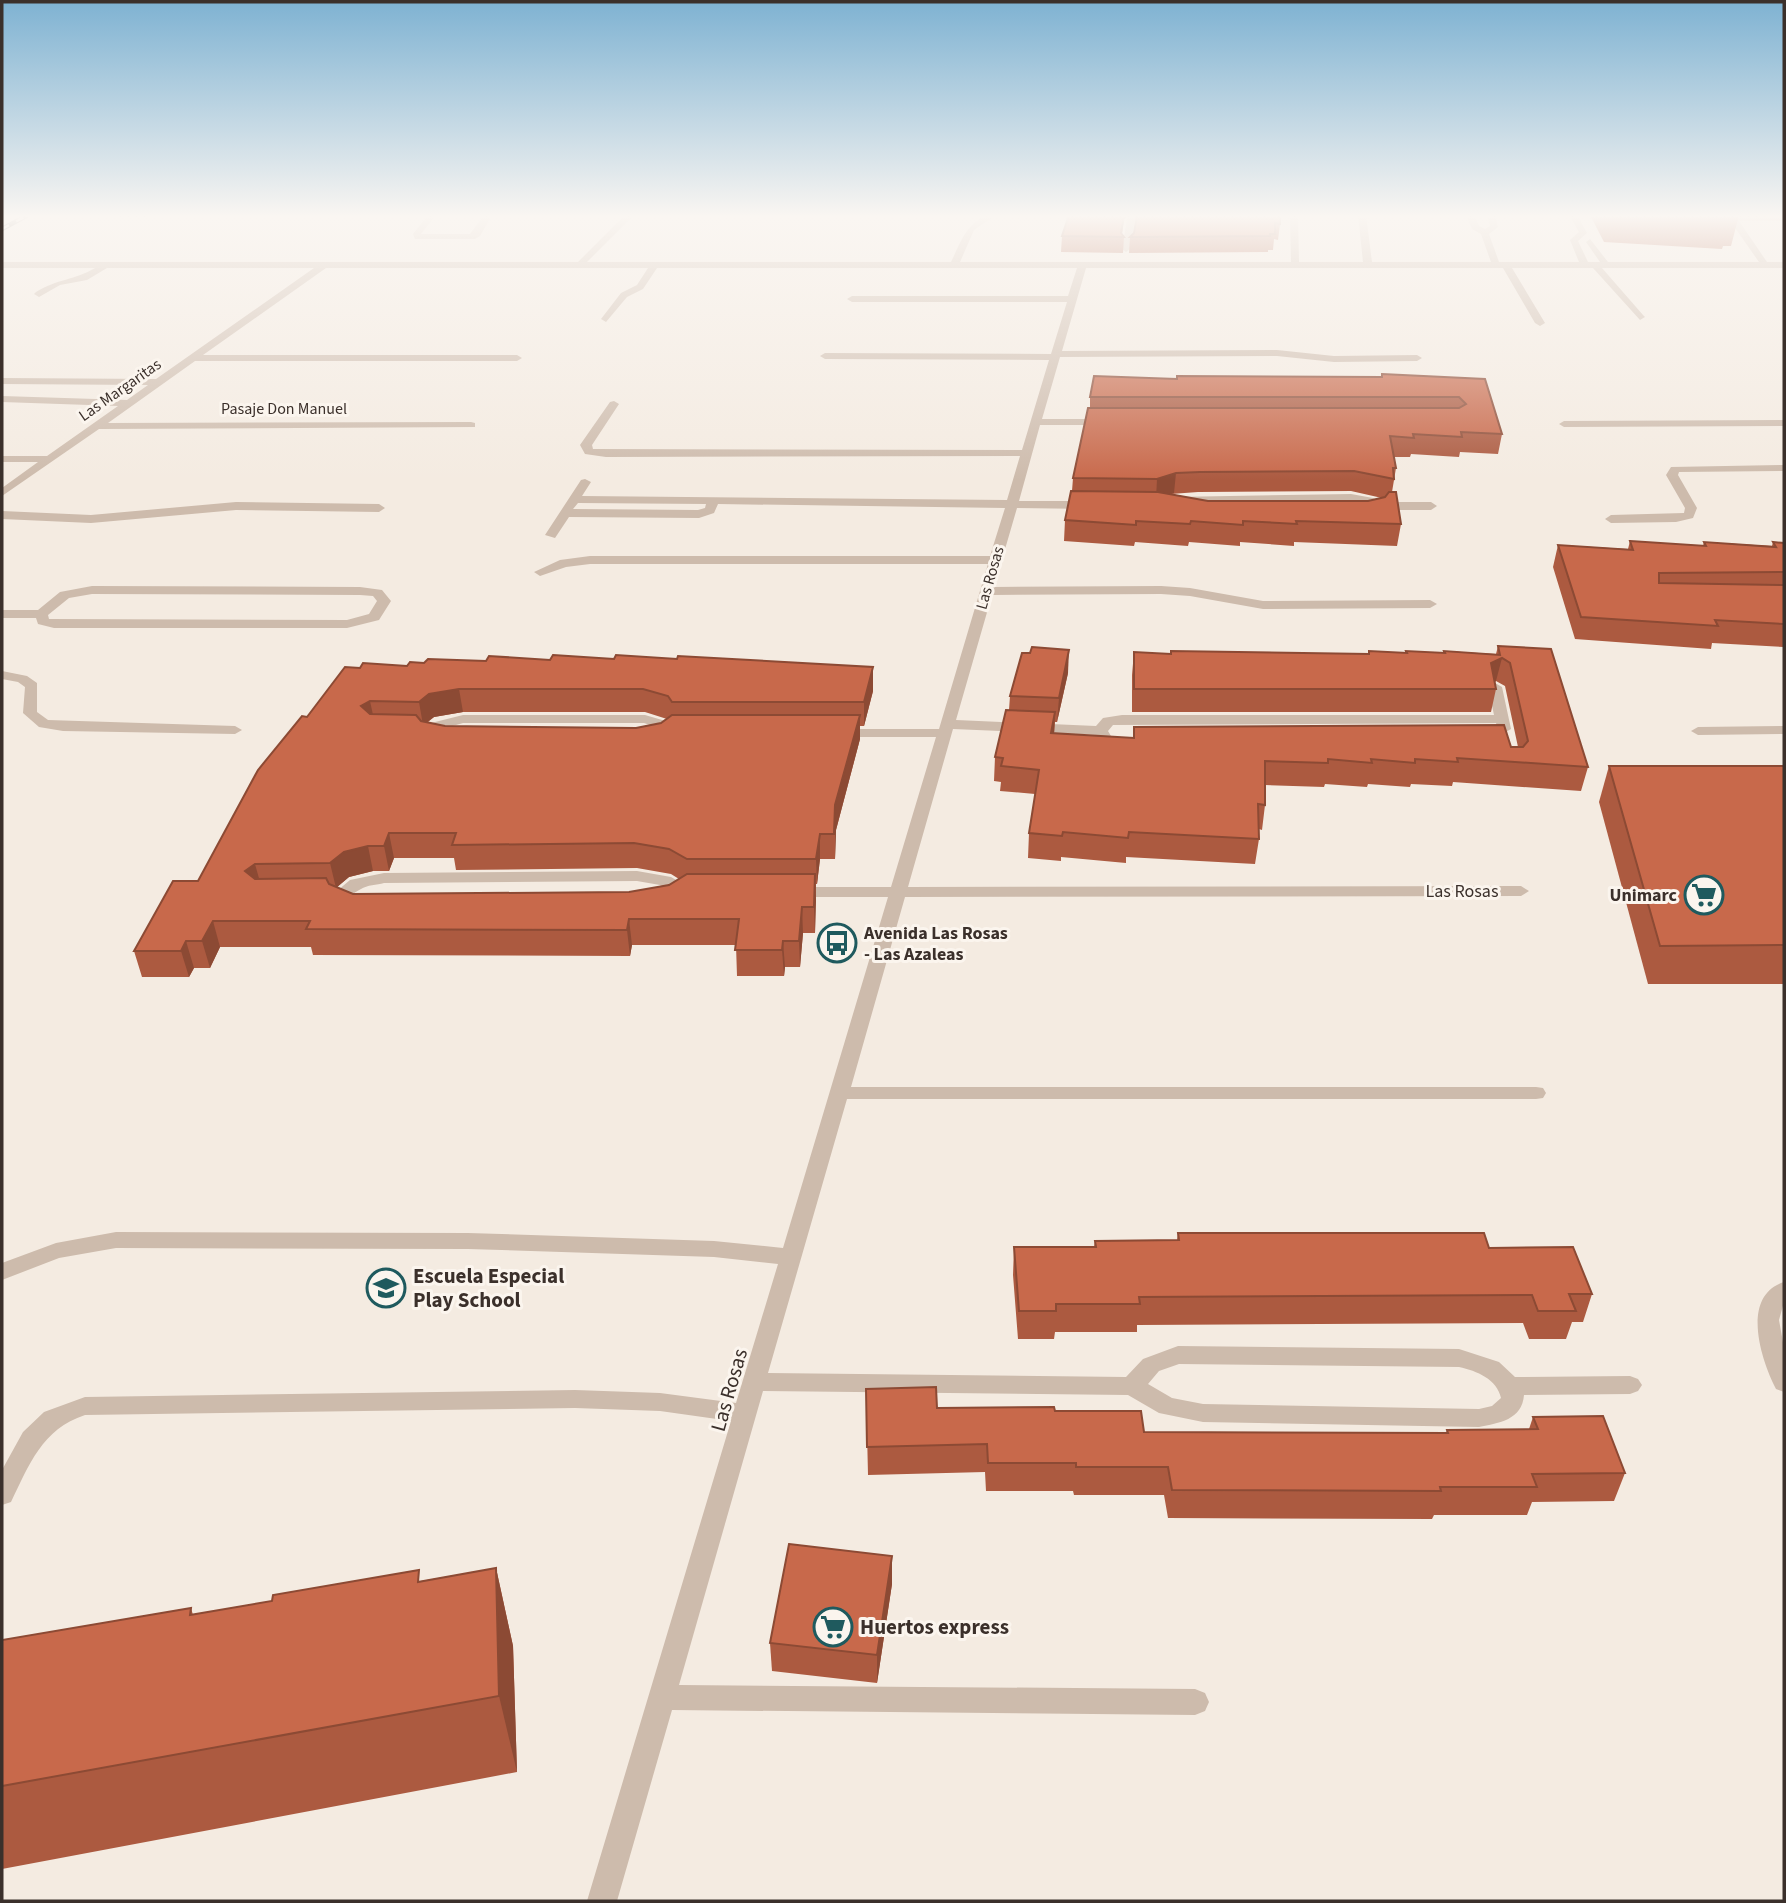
<svg xmlns="http://www.w3.org/2000/svg" width="1786" height="1903" font-family="'Source Sans 3',sans-serif">
	<style>
		.lines { fill: none; stroke-linecap: round; stroke-linejoin: round }
		.minor { fill: #cdbbac; fill-rule: evenodd }
		.rail-casing { stroke: #3b302b; stroke-width: 4.5 }
		.rail { stroke: #fbf5ee; stroke-width: 2.5; stroke-dasharray: 8; stroke-linecap: butt }
		.wall { fill: #ac5a40; fill-rule: evenodd }
		.shaded-wall { fill: #8c4a34 }
		.building { fill: #c8694b; stroke: #8c4a34; stroke-width: 2 }
		.labels { text-anchor: middle; dominant-baseline: central; stroke-width: 6; stroke-linejoin: round; paint-order: stroke }
		.far-street-label { font-size: 16px; fill: #3b302b; stroke: #fbf5ee }
		.street-label { font-size: 18px; fill: #3b302b; stroke: #fbf5ee }
		.poi-label { font-size: 18px; font-weight: bold; fill: #3b302b; stroke: #fbf5ee; text-anchor: end }
		.near-poi-label { font-size: 21px; font-weight: bold; fill: #3b302b; stroke: #fbf5ee; text-anchor: start }
		.near-street-label { font-size: 21px; fill: #3b302b; stroke: #fbf5ee }
	</style>
	<rect width="100%" height="100%" fill="#f4ebe1"/>
	<g class="lines">
		<g class="minor">
			<polygon points="115,215 155,215 151,217 119,217"/>
			<polygon points="428,215 436,215 421,234 470,234 484,215 492,215 480,236 475,239 415,239 413,234"/>
			<path d="M 625,215 L 634,215 L 587,262 L 951,262 C 961,242 969,215 996,215 L 974,230 L 960,262 L 1291,262 L 1290,215 L 1298,215 L 1299,262 L 1363,262 L 1358,215 L 1366,215 L 1372,262 L 1491,262 L 1481,234 L 1472,229 L 1466,215 L 1474,215 L 1479,226 L 1485,229 L 1490,226 L 1487,215 L 1495,215 L 1498,227 L 1489,234 L 1499,262 L 1579,262 L 1570,240 L 1579,232 L 1569,215 L 1577,215 L 1587,233 L 1578,241 L 1588,262 L 1600,262 L 1586,242 L 1590,239 L 1608,262 L 1759,262 L 1726,215 L 1734,215 L 1784,217 L 1784,221 L 1739,221 L 1767,262 L 1784,262 L 1784,268 L 1602,268 L 1643,315 L 1645,317 L 1640,320 L 1593,268 L 1512,268 L 1545,323 L 1540,326 L 1535,323 L 1503,268 L 1086,268 L 1062,351 L 1277,350 L 1334,356 L 1417,355 L 1422,358 L 1417,361 L 1334,362 L 1277,356 L 1060,357 L 1042,419 L 1110,419 L 1115,422 L 1110,425 L 1040,425 L 1019,501 L 1091,501 L 1097,505 L 1091,509 L 1017,508 L 994,587 L 1161,586 L 1190,588 L 1263,601 L 1430,600 L 1437,604 L 1430,608 L 1263,609 L 1190,596 L 1161,594 L 992,595 L 956,720 L 1096,726 L 1103,718 L 1122,715 L 1494,715 L 1488,687 L 1495,683 L 1502,687 L 1511,729 L 1504,733 L 1499,732 L 1496,723 L 1113,725 L 1108,731 L 1111,736 L 1127,740 L 1129,743 L 1122,747 L 1101,742 L 1096,735 L 953,729 L 908,887 L 1521,886 L 1529,891 L 1521,896 L 905,897 L 851,1087 L 1536,1087 L 1543,1088 L 1546,1093 L 1543,1098 L 1536,1099 L 847,1099 L 768,1373 L 1126,1377 L 1143,1359 L 1178,1346 L 1459,1349 L 1499,1362 L 1515,1377 L 1630,1376 L 1638,1379 L 1642,1385 L 1638,1391 L 1630,1394 L 1524,1395 C 1522,1420 1499,1423 1479,1427 L 1203,1422 L 1159,1413 L 1128,1395 L 763,1391 L 679,1685 L 1195,1689 L 1205,1693 L 1209,1702 L 1205,1711 L 1195,1715 L 672,1710 L 617,1901 L 587,1901 L 731,1421 L 660,1411 L 575,1408 L 85,1415 C 42,1429 29,1465 11,1502 L 2,1505 L 2,1470 L 23,1432 L 44,1412 L 85,1397 L 575,1390 L 660,1393 L 736,1403 L 778,1264 L 714,1257 L 468,1249 L 116,1248 L 59,1258 L 2,1280 L 2,1263 L 56,1243 L 116,1232 L 468,1233 L 714,1241 L 783,1248 L 888,897 L 793,897 L 785,892 L 793,887 L 891,887 L 936,737 L 836,737 L 829,733 L 836,729 L 939,729 L 988,564 L 590,564 L 566,567 L 540,576 L 534,572 L 560,560 L 590,556 L 990,556 L 1005,508 L 718,504 L 714,513 L 699,518 L 569,517 L 555,538 L 545,535 L 581,480 L 585,479 L 591,482 L 582,496 L 1007,500 L 1020,456 L 606,457 L 585,454 L 580,445 L 610,402 L 614,401 L 619,404 L 592,445 L 593,449 L 1022,450 L 1049,360 L 825,359 L 820,356 L 825,353 L 1051,354 L 1067,302 L 852,302 L 847,299 L 852,296 L 1068,296 L 1077,268 L 657,268 L 643,289 L 627,297 L 606,322 L 601,319 L 621,293 L 637,285 L 648,268 L 326,268 L 203,355 L 517,355 L 522,358 L 517,361 L 195,361 L 108,423 L 471,422 L 475,423 L 475,427 L 99,429 L 2,496 L 2,488 L 38,462 L 2,462 L 2,456 L 47,456 L 118,406 L 2,402 L 2,396 L 127,400 L 148,385 L 2,384 L 2,378 L 156,379 L 314,268 L 107,268 L 87,280 L 60,285 L 39,297 L 34,294 L 36,292 C 57,279 75,280 95,268 L 2,268 L 2,262 L 578,262 ZM 578,503 L 706,504 L 705,508 L 698,510 L 573,509 ZM 1179,1364 L 1459,1367 C 1477,1371 1497,1379 1501,1398 L 1492,1406 L 1479,1409 L 1203,1404 L 1172,1398 L 1148,1384 L 1159,1371 Z"/>
			<polygon points="1131,217 1135,219 1130,249 1126,252 1122,249 1127,219"/>
			<polygon points="1784,420 1784,426 1564,427 1559,424 1564,421"/>
			<polygon points="1784,465 1784,471 1679,472 1678,475 1697,508 1693,518 1676,522 1611,523 1605,519 1611,515 1684,513 1685,508 1666,475 1671,467"/>
			<polygon points="1351,494 1373,498 1381,502 1431,502 1437,506 1431,510 1379,510 1366,503 1351,502 1173,505 1167,501 1173,497"/>
			<polygon points="236,502 379,504 385,508 379,512 236,510 91,523 2,519 2,511 91,515"/>
			<path d="M 92,586 L 360,587 L 382,590 L 391,601 L 379,620 L 347,628 L 54,628 L 38,624 L 36,618 L 2,618 L 2,610 L 38,610 L 60,592 ZM 92,594 L 360,595 L 373,596 L 377,601 L 369,614 L 347,620 L 49,619 L 48,615 L 69,598 Z"/>
			<polygon points="2,671 27,676 37,683 37,712 48,720 235,726 242,730 235,734 63,731 39,727 23,713 25,687 18,682 2,679"/>
			<polygon points="463,715 645,715 669,722 676,732 674,735 664,735 659,728 644,723 463,723 421,735 411,734 409,731 411,728"/>
			<polygon points="1784,726 1784,734 1698,735 1691,731 1698,727"/>
			<path d="M 637,871 L 671,877 L 688,887 L 698,888 L 700,892 L 698,896 L 685,897 L 660,885 L 637,881 L 384,883 C 377,885 367,885 361,889 C 347,896 334,911 319,896 L 321,892 L 337,891 L 350,880 L 384,873 Z"/>
			<path d="M 1784,1282 L 1784,1302 L 1779,1320 L 1784,1348 L 1784,1392 L 1776,1389 C 1761,1360 1740,1296 1784,1282 Z"/>
		</g>
		<defs>
			<polyline id="rail" points="2,229 28,215"/>
		</defs>
		<use href="#rail" class="rail-casing"/>
		<use href="#rail" class="rail"/>
	</g>
	<g class="wall">
		<polygon points="1069,215 1131,215 1124,219 1122,234 1124,237 1123,253 1061,252 1062,236"/>
		<polygon points="1133,215 1280,215 1280,224 1278,240 1274,239 1273,250 1268,250 1268,252 1129,253 1130,237 1134,233 1136,218"/>
		<polygon points="1590,215 1739,215 1731,246 1723,246 1722,249 1604,242"/>
		<path d="M 1382,374 L 1485,379 L 1502,434 L 1498,454 L 1460,452 L 1459,457 L 1411,454 L 1410,457 L 1394,457 L 1396,468 L 1392,492 L 1401,524 L 1397,546 L 1294,542 L 1294,546 L 1240,542 L 1240,546 L 1189,542 L 1188,546 L 1135,542 L 1134,546 L 1064,541 L 1065,520 L 1072,491 L 1073,478 L 1090,408 L 1090,397 L 1177,379 L 1382,377 ZM 1351,491 L 1382,498 L 1368,501 L 1208,501 L 1171,494 L 1198,492 Z"/>
		<polygon points="1630,541 1703,546 1704,542 1772,546 1773,542 1784,543 1784,647 1712,643 1711,649 1575,639 1553,567 1558,545 1628,549"/>
		<polygon points="1498,646 1588,767 1581,791 1453,782 1452,786 1411,784 1410,787 1368,784 1367,787 1325,784 1324,787 1265,785 1265,805 1262,830 1259,829 1259,839 1255,864 1126,857 1126,863 1061,857 1061,861 1028,858 1029,833 1035,794 1000,791 1001,782 994,781 995,757 1009,710 1010,696 1068,673 1057,722 1055,722 1054,733 1133,738 1134,727 1518,747 1505,686 1496,681 1495,682 1496,689 1491,712 1132,712 1132,675 1134,652 1170,654 1368,654 1369,651 1406,653 1406,651 1444,653 1444,651 1496,654"/>
		<path d="M 677,659 L 873,667 L 873,691 L 864,726 L 860,726 L 860,739 L 836,830 L 835,859 L 820,859 L 817,884 L 816,884 L 815,933 L 803,933 L 800,967 L 785,967 L 784,976 L 737,976 L 736,945 L 632,945 L 630,956 L 313,955 L 311,947 L 220,947 L 210,968 L 194,968 L 189,977 L 142,977 L 134,951 L 198,881 L 307,717 L 360,668 L 407,666 L 424,663 L 486,661 ZM 463,712 L 645,712 L 667,719 L 661,723 L 636,728 L 445,726 L 428,722 L 434,717 ZM 394,858 L 454,858 L 456,870 L 637,868 L 671,874 L 679,879 L 669,885 L 629,892 L 353,894 L 337,887 L 349,877 L 373,871 L 389,871 Z"/>
		<polygon points="1609,766 1784,766 1784,984 1648,984 1599,802"/>
		<polygon points="1178,1233 1489,1248 1592,1294 1583,1322 1572,1322 1566,1339 1529,1339 1523,1323 1137,1325 1137,1332 1055,1332 1054,1339 1018,1339 1013,1275 1014,1247 1094,1247 1095,1241 1177,1240"/>
		<polygon points="866,1389 937,1408 1055,1411 1144,1432 1446,1433 1447,1430 1529,1429 1533,1417 1625,1473 1614,1501 1532,1502 1527,1515 1434,1515 1432,1519 1168,1518 1164,1495 1074,1495 1073,1491 986,1491 985,1472 868,1475"/>
		<polygon points="892,1556 892,1584 877,1683 772,1671 770,1643"/>
		<polygon points="496,1568 513,1646 517,1772 2,1869 2,1640 191,1608 193,1615 421,1581"/>
	</g>
	<g class="shaded-wall">
		<polygon points="1124,215 1131,215 1124,219 1121,237 1120,237"/>
		<polygon points="1176,473 1174,493 1156,499 1157,479"/>
		<polygon points="1069,650 1068,673 1057,722 1059,698"/>
		<polygon points="1502,658 1496,681 1486,686 1491,663"/>
		<polygon points="873,667 873,691 864,726 864,702"/>
		<polygon points="459,689 463,712 434,717 423,725 419,702 429,694"/>
		<polygon points="370,701 375,724 361,706"/>
		<polygon points="1055,712 1054,736 1051,733"/>
		<polygon points="860,715 860,739 836,830 835,859 835,805"/>
		<polygon points="389,833 394,858 389,871 384,846"/>
		<polygon points="820,834 820,859 817,884 816,859"/>
		<polygon points="368,846 373,871 349,877 336,888 330,863 344,852"/>
		<polygon points="255,864 262,889 245,871"/>
		<polygon points="815,874 816,900 815,933 814,907"/>
		<polygon points="802,907 803,933 800,967 799,941"/>
		<polygon points="629,919 632,945 630,956 627,930"/>
		<polygon points="213,921 220,947 210,968 202,941"/>
		<polygon points="186,941 194,968 189,977 181,951"/>
		<polygon points="783,941 785,967 784,976 782,950"/>
		<polygon points="892,1556 892,1584 877,1683 877,1655"/>
		<polygon points="496,1568 513,1646 517,1772 499,1696"/>
	</g>
	<g class="building">
		<polygon points="1069,215 1124,215 1121,233 1124,237 1062,236"/>
		<polygon points="1137,215 1280,215 1280,224 1275,223 1275,234 1270,234 1270,236 1130,237 1134,233"/>
		<polygon points="1382,374 1485,379 1502,434 1461,432 1462,437 1413,434 1414,438 1390,436 1396,468 1393,468 1394,479 1354,471 1200,472 1176,473 1157,479 1073,478 1088,408 1459,408 1466,404 1459,397 1090,397 1094,376 1177,379 1177,376 1382,377"/>
		<polygon points="1071,491 1158,492 1208,501 1368,501 1385,497 1389,492 1396,492 1401,524 1296,521 1297,524 1243,521 1243,525 1191,521 1190,524 1136,521 1136,525 1065,520"/>
		<polygon points="1630,541 1706,546 1704,542 1776,547 1773,542 1784,543 1784,572 1659,573 1659,583 1784,585 1784,624 1715,620 1718,626 1581,617 1558,545 1633,550"/>
		<polygon points="1498,646 1551,649 1588,767 1457,758 1458,762 1415,759 1415,763 1371,759 1372,763 1328,759 1328,763 1265,761 1265,805 1258,804 1259,839 1129,832 1128,838 1063,832 1062,836 1029,833 1039,770 1001,766 1003,758 995,757 1006,710 1055,712 1051,733 1134,738 1134,727 1504,725 1511,747 1523,747 1528,741 1510,663 1502,658 1491,663 1496,689 1134,689 1134,652 1171,654 1171,651 1369,654 1369,651 1407,653 1406,651 1445,653 1444,651 1500,655"/>
		<polygon points="1032,647 1069,650 1059,698 1010,696 1022,653 1030,653"/>
		<polygon points="553,655 614,659 616,655 677,659 678,656 873,667 864,702 672,702 668,696 643,689 459,689 429,694 419,702 370,701 361,706 370,714 416,715 421,721 445,726 636,728 661,723 672,715 860,715 835,805 834,834 820,834 816,859 687,859 669,849 634,843 452,845 456,833 389,833 384,846 368,846 344,852 330,863 255,864 245,871 255,879 326,878 329,884 353,894 629,892 669,885 687,874 815,874 814,907 802,907 799,941 783,941 782,950 735,950 739,919 629,919 627,930 306,929 310,921 213,921 202,941 186,941 181,951 134,951 173,881 198,881 258,770 302,716 307,717 345,667 360,668 363,663 407,666 410,662 424,663 428,659 486,661 489,656 550,660"/>
		<polygon points="1609,766 1784,766 1784,945 1660,946"/>
		<polygon points="1178,1233 1484,1233 1489,1248 1573,1247 1592,1294 1569,1294 1576,1311 1538,1311 1532,1295 1139,1297 1140,1304 1056,1304 1056,1311 1019,1311 1014,1247 1096,1247 1095,1241 1179,1240"/>
		<polygon points="936,1387 937,1408 1054,1407 1055,1411 1141,1411 1144,1432 1448,1433 1447,1430 1538,1429 1533,1417 1603,1416 1625,1473 1532,1474 1537,1487 1440,1487 1441,1491 1172,1490 1168,1467 1076,1467 1076,1463 988,1463 987,1444 867,1447 866,1389"/>
		<polygon points="789,1544 892,1556 877,1655 770,1643"/>
		<polygon points="496,1568 499,1696 2,1786 2,1640 191,1608 190,1615 272,1601 273,1595 419,1570 418,1582"/>
	</g>
	<linearGradient id="sky" x2="0" y2="1"><stop stop-color="#7eb2d2"/><stop offset="0.45" stop-color="#faf6f2"/><stop offset="1" stop-color="#faf6f2" stop-opacity="0"/></linearGradient>
	<rect width="1786" height="481" fill="url(#sky)"/>
	<defs>
		<symbol id="supermarket-ring" viewBox="-11 -11 22 22"><circle r="9.5" fill="#fbf5ee" stroke="#1f5a5e" stroke-width="1.5"/><path d="M-6-5.5h2.5l.6 2H6L4.5 2H-2.5L-4.4-4H-6ZM-1.5 3.2a1.3 1.3 0 1 0 .1 0ZM3 3.2a1.3 1.3 0 1 0 .1 0Z" fill="#1f5a5e"/></symbol>
		<symbol id="bus-ring" viewBox="-11 -11 22 22"><circle r="9.5" fill="#fbf5ee" stroke="#1f5a5e" stroke-width="1.5"/><path d="M-5-6H5V4H4V6H2V4H-2V6H-4V4H-5ZM-3.5-4V0h7V-4ZM-3.5 1.2v1.5H-2V1.2ZM2 1.2v1.5H3.5V1.2Z" fill="#1f5a5e"/></symbol>
		<symbol id="school-ring" viewBox="-11 -11 22 22"><circle r="9.5" fill="#fbf5ee" stroke="#1f5a5e" stroke-width="1.5"/><path d="M0-5L7-2L0 1L-7-2ZM-4 1L0 2.5L4 1V4Q0 6-4 4Z" fill="#1f5a5e"/></symbol>
	</defs>
	<g fill-rule="evenodd">
		<use href="#supermarket-ring" x="1682" y="873" width="44" height="44"/>
		<use href="#bus-ring" x="815" y="921" width="44" height="44"/>
		<use href="#school-ring" x="364" y="1266" width="44" height="44"/>
		<use href="#supermarket-ring" x="811" y="1605" width="44" height="44"/>
	</g>
	<g class="labels">
		<g class="far-street-label">
			<text transform="translate(120 390) rotate(-35)">Las Margaritas</text>
			<text x="284" y="409">Pasaje Don Manuel</text>
			<text transform="translate(990 578) rotate(-74)">Las Rosas</text>
		</g>
		<g class="street-label">
			<text x="1462" y="891">Las Rosas</text>
		</g>
		<g class="poi-label">
			<text x="1677" y="895">Unimarc</text>
			<text x="864" y="933" text-anchor="start">Avenida Las Rosas<tspan x="864" dy="21">- Las Azaleas</tspan></text>
		</g>
		<g class="near-poi-label">
			<text x="413" y="1276">Escuela Especial<tspan x="413" dy="24">Play School</tspan></text>
			<text x="860" y="1627">Huertos express</text>
		</g>
		<g class="near-street-label">
			<text transform="translate(729 1390) rotate(-74)">Las Rosas</text>
		</g>
	</g>
	<rect width="1786" height="1903" fill="none" stroke="#3b302b" stroke-width="7"/>
</svg>
